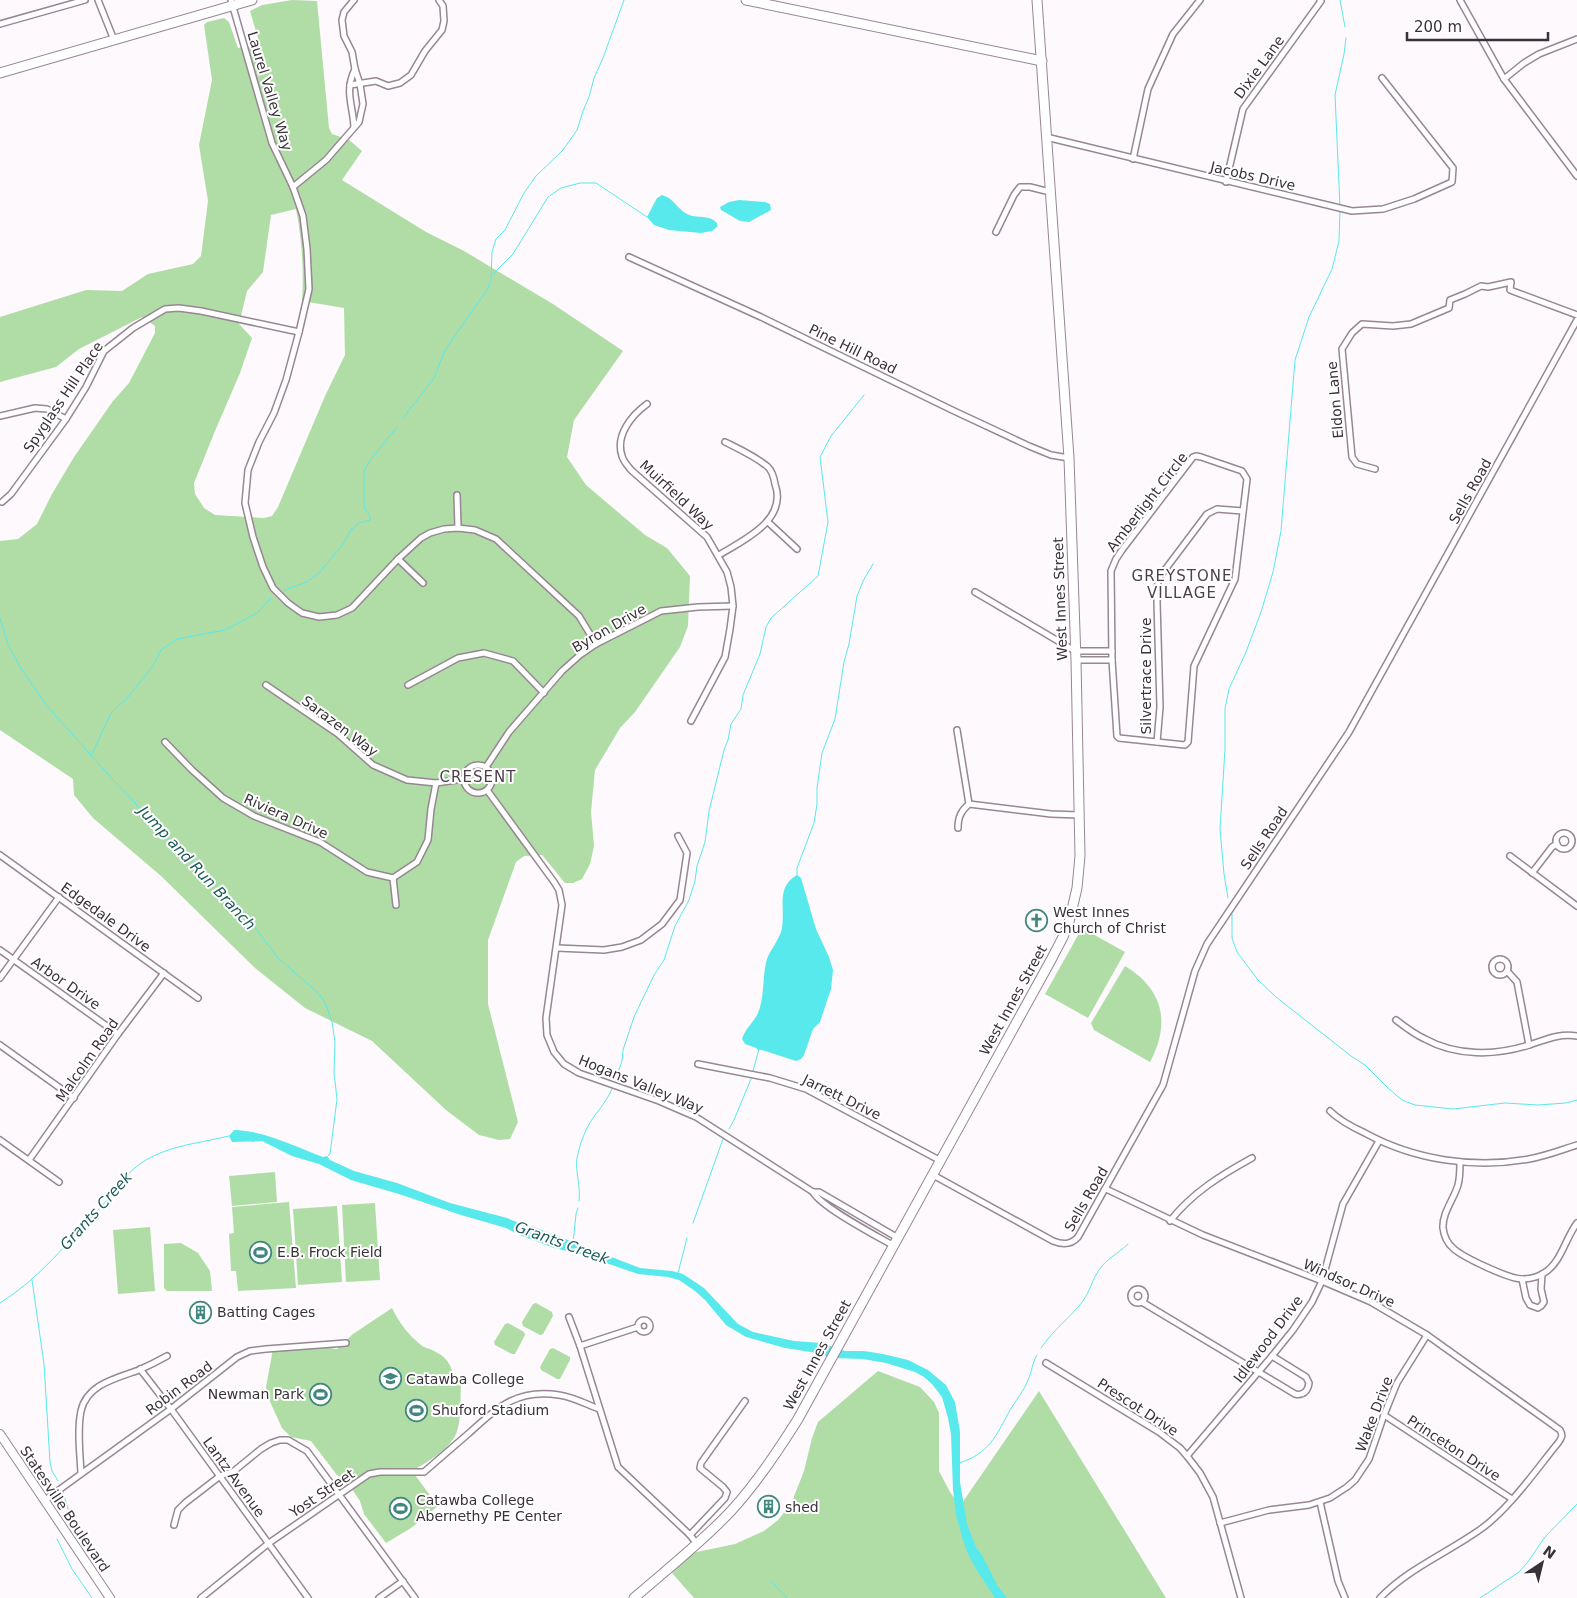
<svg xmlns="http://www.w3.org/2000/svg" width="1577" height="1598" font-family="'DejaVu Sans',sans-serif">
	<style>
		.green { fill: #b0dda6; fill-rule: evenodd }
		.water { fill: #57e9ec }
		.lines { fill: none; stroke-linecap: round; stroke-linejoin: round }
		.stream { stroke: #57e9ec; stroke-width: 1 }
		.street-casing { stroke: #988695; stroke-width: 8 }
		.secondary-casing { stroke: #988695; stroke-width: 10 }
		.primary-casing { stroke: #988695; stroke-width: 11 }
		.street { stroke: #fff; stroke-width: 5 }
		.secondary { stroke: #fff; stroke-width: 8 }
		.primary { stroke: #fff; stroke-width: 9 }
		.labels { text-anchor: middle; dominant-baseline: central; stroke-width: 4; stroke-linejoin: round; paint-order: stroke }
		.street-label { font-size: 14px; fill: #393238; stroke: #fff }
		.poi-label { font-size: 14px; fill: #393238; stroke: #fff; text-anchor: start }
		.neighbourhood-label { font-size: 15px; letter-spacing: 1px; fill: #4e3e4c; stroke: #fff }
		.water-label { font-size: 15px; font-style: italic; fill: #1d5a5b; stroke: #fff }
	</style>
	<rect width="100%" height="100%" fill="#fdf9fd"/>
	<g class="green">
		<path d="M 292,0 L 317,1 L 329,128 L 332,134 L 349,140 L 362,151 L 342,180 L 426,232 L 464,251 L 553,304 L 623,351 L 574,420 L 567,457 L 586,485 L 645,535 L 667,548 L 690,576 L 688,626 L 680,647 L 635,712 L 620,728 L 595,770 L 591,812 L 594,846 L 590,864 L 582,879 L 573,883 L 565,883 L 542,855 L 524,856 L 516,862 L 488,940 L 488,1004 L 518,1122 L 510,1139 L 499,1140 L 479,1135 L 446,1110 L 372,1041 L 305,1008 L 255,968 L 161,876 L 93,818 L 74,795 L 73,779 L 0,730 L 0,541 L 18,539 L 37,524 L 52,494 L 74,457 L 113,401 L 129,383 L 155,333 L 155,326 L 142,317 L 79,349 L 56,367 L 0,382 L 0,317 L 86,290 L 122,291 L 148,274 L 193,264 L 201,256 L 208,201 L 199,145 L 212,80 L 204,25 L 207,22 L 224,18 L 229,22 L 238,48 L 260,45 L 250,11 L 262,5 ZM 296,209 C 302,240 304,270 302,301 L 344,308 L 345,355 L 325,396 L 278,507 L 272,516 L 264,518 L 215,515 L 204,508 L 195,494 L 194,483 L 215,431 L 240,373 L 252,338 L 239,324 L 247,291 L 263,272 L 271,215 Z"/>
		<polygon points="1082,928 1125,952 1088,1018 1045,994"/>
		<path d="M 1125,966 C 1163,989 1171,1023 1150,1062 L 1094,1030 L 1091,1023 Z"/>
		<polygon points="275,1172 277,1202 232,1206 229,1176"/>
		<polygon points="289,1202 296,1288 238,1291 236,1271 231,1271 229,1234 234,1233 232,1207"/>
		<polygon points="375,1203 380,1280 346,1282 342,1205"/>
		<polygon points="337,1206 342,1282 298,1285 293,1209"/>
		<polygon points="150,1227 155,1291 118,1294 113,1230"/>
		<polygon points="181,1243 198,1253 210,1271 212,1291 167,1291 164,1288 164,1244"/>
		<polygon points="536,1303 552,1312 553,1316 543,1334 540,1335 523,1326 522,1322 533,1304"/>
		<path d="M 392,1308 C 399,1322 408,1335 421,1345 C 424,1348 428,1348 432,1350 C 446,1356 453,1365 453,1380 L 461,1384 C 460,1398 462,1426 454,1438 C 444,1453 427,1462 412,1471 L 438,1506 L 411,1528 L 386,1543 L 364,1514 L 360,1501 L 348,1483 L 337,1475 L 311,1441 L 291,1437 L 282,1428 L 267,1395 L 266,1387 L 273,1349 L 306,1345 L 337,1349 L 353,1334 Z"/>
		<polygon points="508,1323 524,1332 525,1335 515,1354 512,1354 495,1345 494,1342 505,1324"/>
		<polygon points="553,1348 570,1357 570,1360 560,1379 557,1379 541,1370 540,1367 550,1349"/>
		<polygon points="878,1371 920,1387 934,1402 939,1413 939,1471 950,1492 960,1506 1039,1391 1166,1598 694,1598 672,1573 692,1553 735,1544 764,1531 778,1520 791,1504 804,1471 812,1438 818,1422"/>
	</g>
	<g class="water">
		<path d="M 662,195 C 675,199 676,208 687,214 C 697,219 709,214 717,223 L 717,227 L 712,231 L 701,233 L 669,230 L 654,225 L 647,217 L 657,198 Z"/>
		<polygon points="739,200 765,202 770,204 771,210 749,222 740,221 721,210 720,207 729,202"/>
		<path d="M 797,875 L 801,878 L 816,929 L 829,957 L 833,970 L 831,989 L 820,1022 L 813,1029 L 804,1055 L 801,1059 L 796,1061 L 762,1050 L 758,1050 L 756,1048 L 745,1044 L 742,1039 C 745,1029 754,1022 758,1013 C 765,996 762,976 767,959 C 771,949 778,941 781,932 C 787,911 774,888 797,875 Z"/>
		<path d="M 234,1130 C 266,1131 294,1146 323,1157 L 327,1156 L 330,1160 L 354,1171 L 397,1183 L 450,1203 L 507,1218 L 524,1225 L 534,1227 L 640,1268 L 672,1271 L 683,1274 L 704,1288 L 738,1324 L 753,1332 L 794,1341 L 821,1343 L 845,1351 L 864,1351 L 883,1354 L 908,1360 L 928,1370 L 946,1385 L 955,1402 L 960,1432 L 960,1482 L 967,1524 L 976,1547 L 982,1555 L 997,1585 L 1007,1598 L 995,1598 L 976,1569 L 967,1552 L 963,1540 L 956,1515 L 953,1490 L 951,1434 L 948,1418 L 942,1397 L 932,1384 L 924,1377 L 915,1372 L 886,1363 L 863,1359 L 833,1358 L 811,1352 L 785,1348 L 746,1337 L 726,1325 L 705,1300 L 695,1291 L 679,1280 L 668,1277 L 638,1274 L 580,1254 L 554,1248 L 522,1236 L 506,1228 L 461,1215 L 402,1195 L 351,1180 L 319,1164 L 292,1156 L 262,1141 L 232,1142 L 229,1136 Z"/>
	</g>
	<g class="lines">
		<g class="stream">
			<polyline points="1340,0 1345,27"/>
			<polyline points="1340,207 1335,95 1344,54 1346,38"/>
			<polyline points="493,274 513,254 548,197 561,188 580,183 596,183 647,217"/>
			<polyline points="404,417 434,378 445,350 487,290 491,281 492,252 496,239 505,230 524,193 536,176 563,150 577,130 583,111 589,97 594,78 603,58 624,0"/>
			<polyline points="284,590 307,582 319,573 343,544 351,530 359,523 370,520 370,516 364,507 364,471 371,459 397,427"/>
			<polyline points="0,618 8,644 20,667 47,706 114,781 179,849 241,909 277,957 317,992 325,1002 332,1022 335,1042 334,1073 337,1099 330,1154 328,1156"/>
			<polyline points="92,754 111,713 128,697 153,666 161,650 177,639 225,630 257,613 271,598"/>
			<polyline points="797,876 797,868 814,823 817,804 817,788 822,753 835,719 844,662 849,644 857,596 863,581 873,564"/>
			<polyline points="1228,898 1224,874 1220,829 1225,749 1225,709 1229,689 1246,652 1261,612 1273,572 1281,531 1295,360 1309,317 1332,269 1339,241 1340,211"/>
			<polyline points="1232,914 1232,938 1237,952 1258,980 1276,997 1351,1056 1365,1065 1389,1089 1402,1100 1415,1105 1453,1109 1505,1103 1538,1105 1566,1103 1577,1100"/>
			<polyline points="753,1071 759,1049"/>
			<polyline points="616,1078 622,1061 623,1050 634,1017 654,975 664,960 675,926 689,900 695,881 697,866 705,842 709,811 724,750 728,740 731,724 741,709 743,695 760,654 766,627 771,618 818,576 828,522 820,457 831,436 864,395"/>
			<polyline points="729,1129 734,1120 751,1079"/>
			<path d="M 579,1201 C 581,1186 575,1172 577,1158 C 579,1148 582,1138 587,1128 C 594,1114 605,1105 612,1089"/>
			<polyline points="693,1223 723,1139"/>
			<polyline points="573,1243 576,1214 578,1208"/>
			<polyline points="678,1273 687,1238"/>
			<polyline points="32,1280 44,1364 50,1462 52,1471 58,1481"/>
			<path d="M 0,1303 C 39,1279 68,1242 99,1209 C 115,1192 125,1172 146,1160 C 171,1145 201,1143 229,1136"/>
			<path d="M 1041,1348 C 1053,1330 1070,1318 1083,1301 C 1090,1292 1092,1279 1099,1270 C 1106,1259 1119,1253 1128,1244"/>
			<path d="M 959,1463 C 989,1454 996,1436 1010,1410 C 1016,1400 1024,1391 1028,1380 C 1032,1372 1032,1363 1037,1355"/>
			<polyline points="63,1492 70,1516 70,1519"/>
			<polyline points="57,1539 72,1569 92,1598"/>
			<polyline points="771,1581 787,1598"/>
			<polyline points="1480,1598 1519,1572 1527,1563 1545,1537 1577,1504"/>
		</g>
		<defs>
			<g id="street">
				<polyline points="98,0 114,40"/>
				<polyline points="231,0 272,143 293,187 303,216 307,249 309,289 299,332 286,380 274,413 259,442 248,470 245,503 253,537 263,567 273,588 288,603 302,613 319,617 337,615 352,608 398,559 421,538 430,533 444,529 458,528 475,530 496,539 579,616 596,644"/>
				<polyline points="1460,0 1504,79 1577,176"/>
				<polyline points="0,24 85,0"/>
				<polyline points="1504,79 1524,63 1539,54 1577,39"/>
				<polyline points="350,85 376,81 388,86 400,83 411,75 425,51 442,30 444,21 443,6 439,0"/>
				<path d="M 354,127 C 353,105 344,92 355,69"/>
				<polyline points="1046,137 1352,211 1383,209 1414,199 1452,182 1453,168 1382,78"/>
				<polyline points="1133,159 1148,89 1173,34 1200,0"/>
				<polyline points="1226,182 1243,109 1321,1 1320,0"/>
				<polyline points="293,187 326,160 359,122 363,104 360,84 355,69 352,52 344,36 342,20 344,12 354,0"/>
				<polyline points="996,232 1014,195 1020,187 1030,187 1050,192"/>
				<polyline points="629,257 761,317 952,410 1029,446 1051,455 1069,458"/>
				<path d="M 647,404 C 632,415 615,435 622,456 C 623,461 628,466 631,470 L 707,537 L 727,572 L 731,587 L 733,606 L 730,629 L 725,657 L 691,721"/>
				<polyline points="0,416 35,408 47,409 66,419"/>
				<polygon points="1196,456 1201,457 1242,471 1247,479 1235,579 1194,666 1188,742 1185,745 1119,738 1117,736 1112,660 1111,571 1116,559 1122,550 1193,457"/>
				<polyline points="1375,469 1357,464 1352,457 1342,349 1352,333 1362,324 1393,326 1411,324 1449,308 1450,300 1465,294 1481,286 1488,287 1511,282 1510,290 1577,315"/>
				<polyline points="457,495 458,528"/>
				<polyline points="2,502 11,494 66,419 86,387 104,351 133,328 165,309 179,308 201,311 299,332"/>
				<polyline points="768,522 797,549"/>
				<path d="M 719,555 C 744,540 788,520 775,484 C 774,478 772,471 768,467 C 755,456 739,449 725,442"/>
				<polyline points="398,559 423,583"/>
				<polyline points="975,592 1075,651 1112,651"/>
				<polyline points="1076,660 1112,660"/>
				<polyline points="266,685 338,734 373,765 407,780 436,783 463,779"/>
				<polyline points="408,685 458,658 484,653 513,661 544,693"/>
				<path d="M 957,730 L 969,804 C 961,811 958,817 958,828"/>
				<polyline points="165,742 192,770 223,798 254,816 320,842 367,872 393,878 417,862 428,840 431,809 436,783"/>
				<polyline points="1157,742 1160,707 1157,602 1158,579 1207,514 1217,509 1243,511"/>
				<circle cx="478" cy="779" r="14"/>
				<polyline points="486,767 509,732 562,671 580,655 596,644 661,611 698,607 733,606"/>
				<polyline points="487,790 554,882 559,890 562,905 546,1018 547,1035 554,1052 564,1064 579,1073 659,1101 696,1117 813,1192"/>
				<polyline points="969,804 1051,814 1079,815"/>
				<circle cx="1564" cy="841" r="8"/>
				<polyline points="0,855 198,998"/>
				<polyline points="1510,856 1577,906"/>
				<polyline points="1532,873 1552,847 1557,844"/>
				<polyline points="393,878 396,905"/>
				<polyline points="557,948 604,950 622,947 641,940 662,924 680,900 687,853 678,836"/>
				<polyline points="0,950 118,1034"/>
				<circle cx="1500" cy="967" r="8"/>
				<polyline points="1507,971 1517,982 1529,1045"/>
				<polyline points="0,978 59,897"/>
				<path d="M 1396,1020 C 1405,1027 1414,1034 1425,1039 C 1456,1056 1495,1056 1529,1045 C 1545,1040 1559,1033 1577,1036"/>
				<polyline points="0,1045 74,1098"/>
				<polyline points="698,1064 770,1078 806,1089 941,1161"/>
				<path d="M 1330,1111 C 1340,1121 1352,1127 1365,1133 C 1414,1160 1474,1169 1529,1159 C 1546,1156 1561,1150 1577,1145"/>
				<polyline points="0,1140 59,1182"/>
				<polyline points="29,1160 118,1034 164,973"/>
				<path d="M 1460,1162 C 1460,1170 1460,1178 1458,1185 C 1454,1199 1442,1213 1443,1228 C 1444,1236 1447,1243 1453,1248 C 1462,1257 1509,1279 1522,1279 C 1529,1279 1538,1277 1544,1273 C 1561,1263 1565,1239 1577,1223"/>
				<path d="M 933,1175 L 1053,1241 C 1063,1245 1071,1245 1078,1237 L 1163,1085 L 1195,971 L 1207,944 L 1349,732 L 1577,320"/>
				<path d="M 1106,1189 L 1203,1235 L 1322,1281 L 1371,1302 L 1427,1335 L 1560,1430 C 1563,1435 1562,1438 1558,1443 C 1536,1470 1507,1512 1478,1531 C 1445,1554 1408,1569 1380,1598"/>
				<path d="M 1170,1221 C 1192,1193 1221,1175 1252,1158"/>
				<path d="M 894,1246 C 877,1236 821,1207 813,1192 L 819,1192 L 898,1238"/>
				<polyline points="1522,1279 1526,1298 1530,1305 1538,1308 1541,1306 1544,1302 1541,1289 1542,1274"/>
				<circle cx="1138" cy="1296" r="7"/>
				<path d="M 1142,1302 L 1295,1394 C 1303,1396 1308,1391 1309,1383 L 1306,1377 L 1272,1356"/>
				<polyline points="569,1317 580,1346 618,1467 690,1535 697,1544"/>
				<circle cx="644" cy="1326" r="6"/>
				<polyline points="580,1346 638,1327"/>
				<polyline points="1046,1363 1159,1432 1180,1448 1187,1456 1200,1473 1213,1497 1241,1598"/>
				<polyline points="140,1369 171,1409 308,1598"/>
				<polyline points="1384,1415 1512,1499"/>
				<polyline points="1187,1456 1272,1356 1293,1330 1312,1302 1322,1281 1343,1204 1379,1141"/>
				<path d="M 81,1473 C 80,1453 77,1430 81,1411 C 87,1384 117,1378 139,1370 C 148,1366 158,1361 167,1356"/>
				<polyline points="45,1500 171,1409 237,1357 250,1351 266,1349 346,1343"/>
				<polyline points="1320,1502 1338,1581 1345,1598"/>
				<polyline points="1220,1523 1269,1510 1309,1505 1330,1498 1347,1487 1355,1480 1369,1459 1384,1415 1397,1383 1427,1335"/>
				<polyline points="174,1525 178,1510 185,1503 220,1476 234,1471 261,1449 271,1443 280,1440 288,1440 307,1451 415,1598"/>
				<polyline points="690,1535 725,1498 727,1492 723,1487 700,1468 701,1463 745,1401"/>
				<path d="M 201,1598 L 269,1543 L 369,1474 L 380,1472 L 424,1472 C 439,1459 453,1447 468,1434 C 497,1408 517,1388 559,1395 C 573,1397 586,1404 599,1409"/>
				<polyline points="379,1598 403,1581"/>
			</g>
			<polyline id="secondary" points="0,1434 110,1598"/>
			<g id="primary">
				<polyline points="746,0 1042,61"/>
				<polyline points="0,73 252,0"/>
				<path d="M 634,1598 C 666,1570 701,1543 731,1511 C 757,1483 778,1451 798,1419 L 1051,960 L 1063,937 L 1069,922 L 1077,888 L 1080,856 L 1076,660 L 1069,458 L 1037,0"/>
			</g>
		</defs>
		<use href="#street" class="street-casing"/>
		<use href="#secondary" class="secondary-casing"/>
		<use href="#primary" class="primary-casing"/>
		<use href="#street" class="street"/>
		<use href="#secondary" class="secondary"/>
		<use href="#primary" class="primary"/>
	</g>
	<defs>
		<symbol id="church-ring" viewBox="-11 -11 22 22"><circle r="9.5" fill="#fff" stroke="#41877e" stroke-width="1.5"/><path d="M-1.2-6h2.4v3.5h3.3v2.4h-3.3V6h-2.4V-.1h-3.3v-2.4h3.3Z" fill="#41877e"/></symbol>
		<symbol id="stadium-ring" viewBox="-11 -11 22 22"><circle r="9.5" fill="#fff" stroke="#41877e" stroke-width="1.5"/><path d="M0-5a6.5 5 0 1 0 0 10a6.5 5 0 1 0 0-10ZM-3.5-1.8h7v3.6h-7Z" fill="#41877e"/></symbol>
		<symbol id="building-ring" viewBox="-11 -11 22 22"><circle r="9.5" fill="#fff" stroke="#41877e" stroke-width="1.5"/><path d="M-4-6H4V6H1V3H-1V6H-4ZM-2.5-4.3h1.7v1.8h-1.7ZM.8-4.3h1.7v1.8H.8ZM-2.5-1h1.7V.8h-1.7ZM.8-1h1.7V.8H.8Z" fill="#41877e"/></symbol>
		<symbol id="university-ring" viewBox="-11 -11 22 22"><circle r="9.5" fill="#fff" stroke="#41877e" stroke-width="1.5"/><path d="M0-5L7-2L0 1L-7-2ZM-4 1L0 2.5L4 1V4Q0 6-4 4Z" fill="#41877e"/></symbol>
	</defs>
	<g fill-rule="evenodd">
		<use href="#church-ring" x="1024" y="908" width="25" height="25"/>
		<use href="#stadium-ring" x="248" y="1240" width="25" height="25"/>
		<use href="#building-ring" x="188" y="1300" width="25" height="25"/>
		<use href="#university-ring" x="378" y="1366" width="25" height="25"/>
		<use href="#stadium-ring" x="308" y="1382" width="25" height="25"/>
		<use href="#stadium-ring" x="404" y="1398" width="25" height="25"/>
		<use href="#building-ring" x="756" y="1494" width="25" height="25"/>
		<use href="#stadium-ring" x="388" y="1496" width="25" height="25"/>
	</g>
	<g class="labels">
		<g class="street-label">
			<text transform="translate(1259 67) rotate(-54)">Dixie Lane</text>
			<text transform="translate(270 91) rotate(73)">Laurel Valley Way</text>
			<text transform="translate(1253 176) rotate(13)">Jacobs Drive</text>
			<text transform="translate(853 349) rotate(26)">Pine Hill Road</text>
			<text transform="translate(63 397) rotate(-56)">Spyglass Hill Place</text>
			<text transform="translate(1335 400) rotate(-95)">Eldon Lane</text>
			<text transform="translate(1470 491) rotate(-61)">Sells Road</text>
			<text transform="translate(677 495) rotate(43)">Muirfield Way</text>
			<text transform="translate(1147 502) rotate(-52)">Amberlight Circle</text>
			<text transform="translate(1060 599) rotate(-92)">West Innes Street</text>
			<text transform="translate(609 628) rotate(-30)">Byron Drive</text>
			<text transform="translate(1146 676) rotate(-90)">Silvertrace Drive</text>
			<text transform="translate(340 726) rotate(37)">Sarazen Way</text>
			<text transform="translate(286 816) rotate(24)">Riviera Drive</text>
			<text transform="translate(1264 838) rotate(-56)">Sells Road</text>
			<text transform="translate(106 917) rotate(36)">Edgedale Drive</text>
			<text transform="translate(66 983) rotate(35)">Arbor Drive</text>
			<text transform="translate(1013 1000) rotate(-61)">West Innes Street</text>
			<text transform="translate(87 1060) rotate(-55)">Malcolm Road</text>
			<text transform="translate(641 1084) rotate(22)">Hogans Valley Way</text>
			<text transform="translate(842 1097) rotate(26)">Jarrett Drive</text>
			<text transform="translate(1086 1199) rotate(-60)">Sells Road</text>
			<text transform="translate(1349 1283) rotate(24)">Windsor Drive</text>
			<text transform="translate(1268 1339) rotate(-53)">Idlewood Drive</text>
			<text transform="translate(817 1355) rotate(-61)">West Innes Street</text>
			<text transform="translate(179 1388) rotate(-37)">Robin Road</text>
			<text transform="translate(1138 1407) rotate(33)">Prescot Drive</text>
			<text transform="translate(1374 1414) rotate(-69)">Wake Drive</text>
			<text transform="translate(1454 1448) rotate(33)">Princeton Drive</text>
			<text transform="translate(234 1477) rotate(54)">Lantz Avenue</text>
			<text transform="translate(322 1493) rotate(-34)">Yost Street</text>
			<text transform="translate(65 1509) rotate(56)">Statesville Boulevard</text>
		</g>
		<g class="poi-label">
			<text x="1053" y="912">West Innes<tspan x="1053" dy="16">Church of Christ</tspan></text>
			<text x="277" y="1252">E.B. Frock Field</text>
			<text x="217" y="1312">Batting Cages</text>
			<text x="406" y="1379">Catawba College</text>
			<text x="304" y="1394" text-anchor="end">Newman Park</text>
			<text x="432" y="1410">Shuford Stadium</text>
			<text x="416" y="1500">Catawba College<tspan x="416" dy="16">Abernethy PE Center</tspan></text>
			<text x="785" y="1507">shed</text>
		</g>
		<g class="neighbourhood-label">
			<text x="1182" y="576">GREYSTONE<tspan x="1182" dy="17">VILLAGE</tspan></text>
			<text x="478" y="777">CRESENT</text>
		</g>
		<g class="water-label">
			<text transform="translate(197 868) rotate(47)">Jump and Run Branch</text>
			<text transform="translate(96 1211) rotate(-48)">Grants Creek</text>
			<text transform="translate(562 1243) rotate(20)">Grants Creek</text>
		</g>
	</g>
	<g transform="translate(1542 1563) rotate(35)" stroke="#ffffff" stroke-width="4" paint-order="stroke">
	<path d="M0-4L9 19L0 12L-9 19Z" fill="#393238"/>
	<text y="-8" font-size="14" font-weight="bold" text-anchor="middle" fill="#393238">N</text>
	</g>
	<path d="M1407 32v8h141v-8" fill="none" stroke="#393238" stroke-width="2.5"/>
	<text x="1414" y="32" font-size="15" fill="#393238" stroke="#ffffff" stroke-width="4" paint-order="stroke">200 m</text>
</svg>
